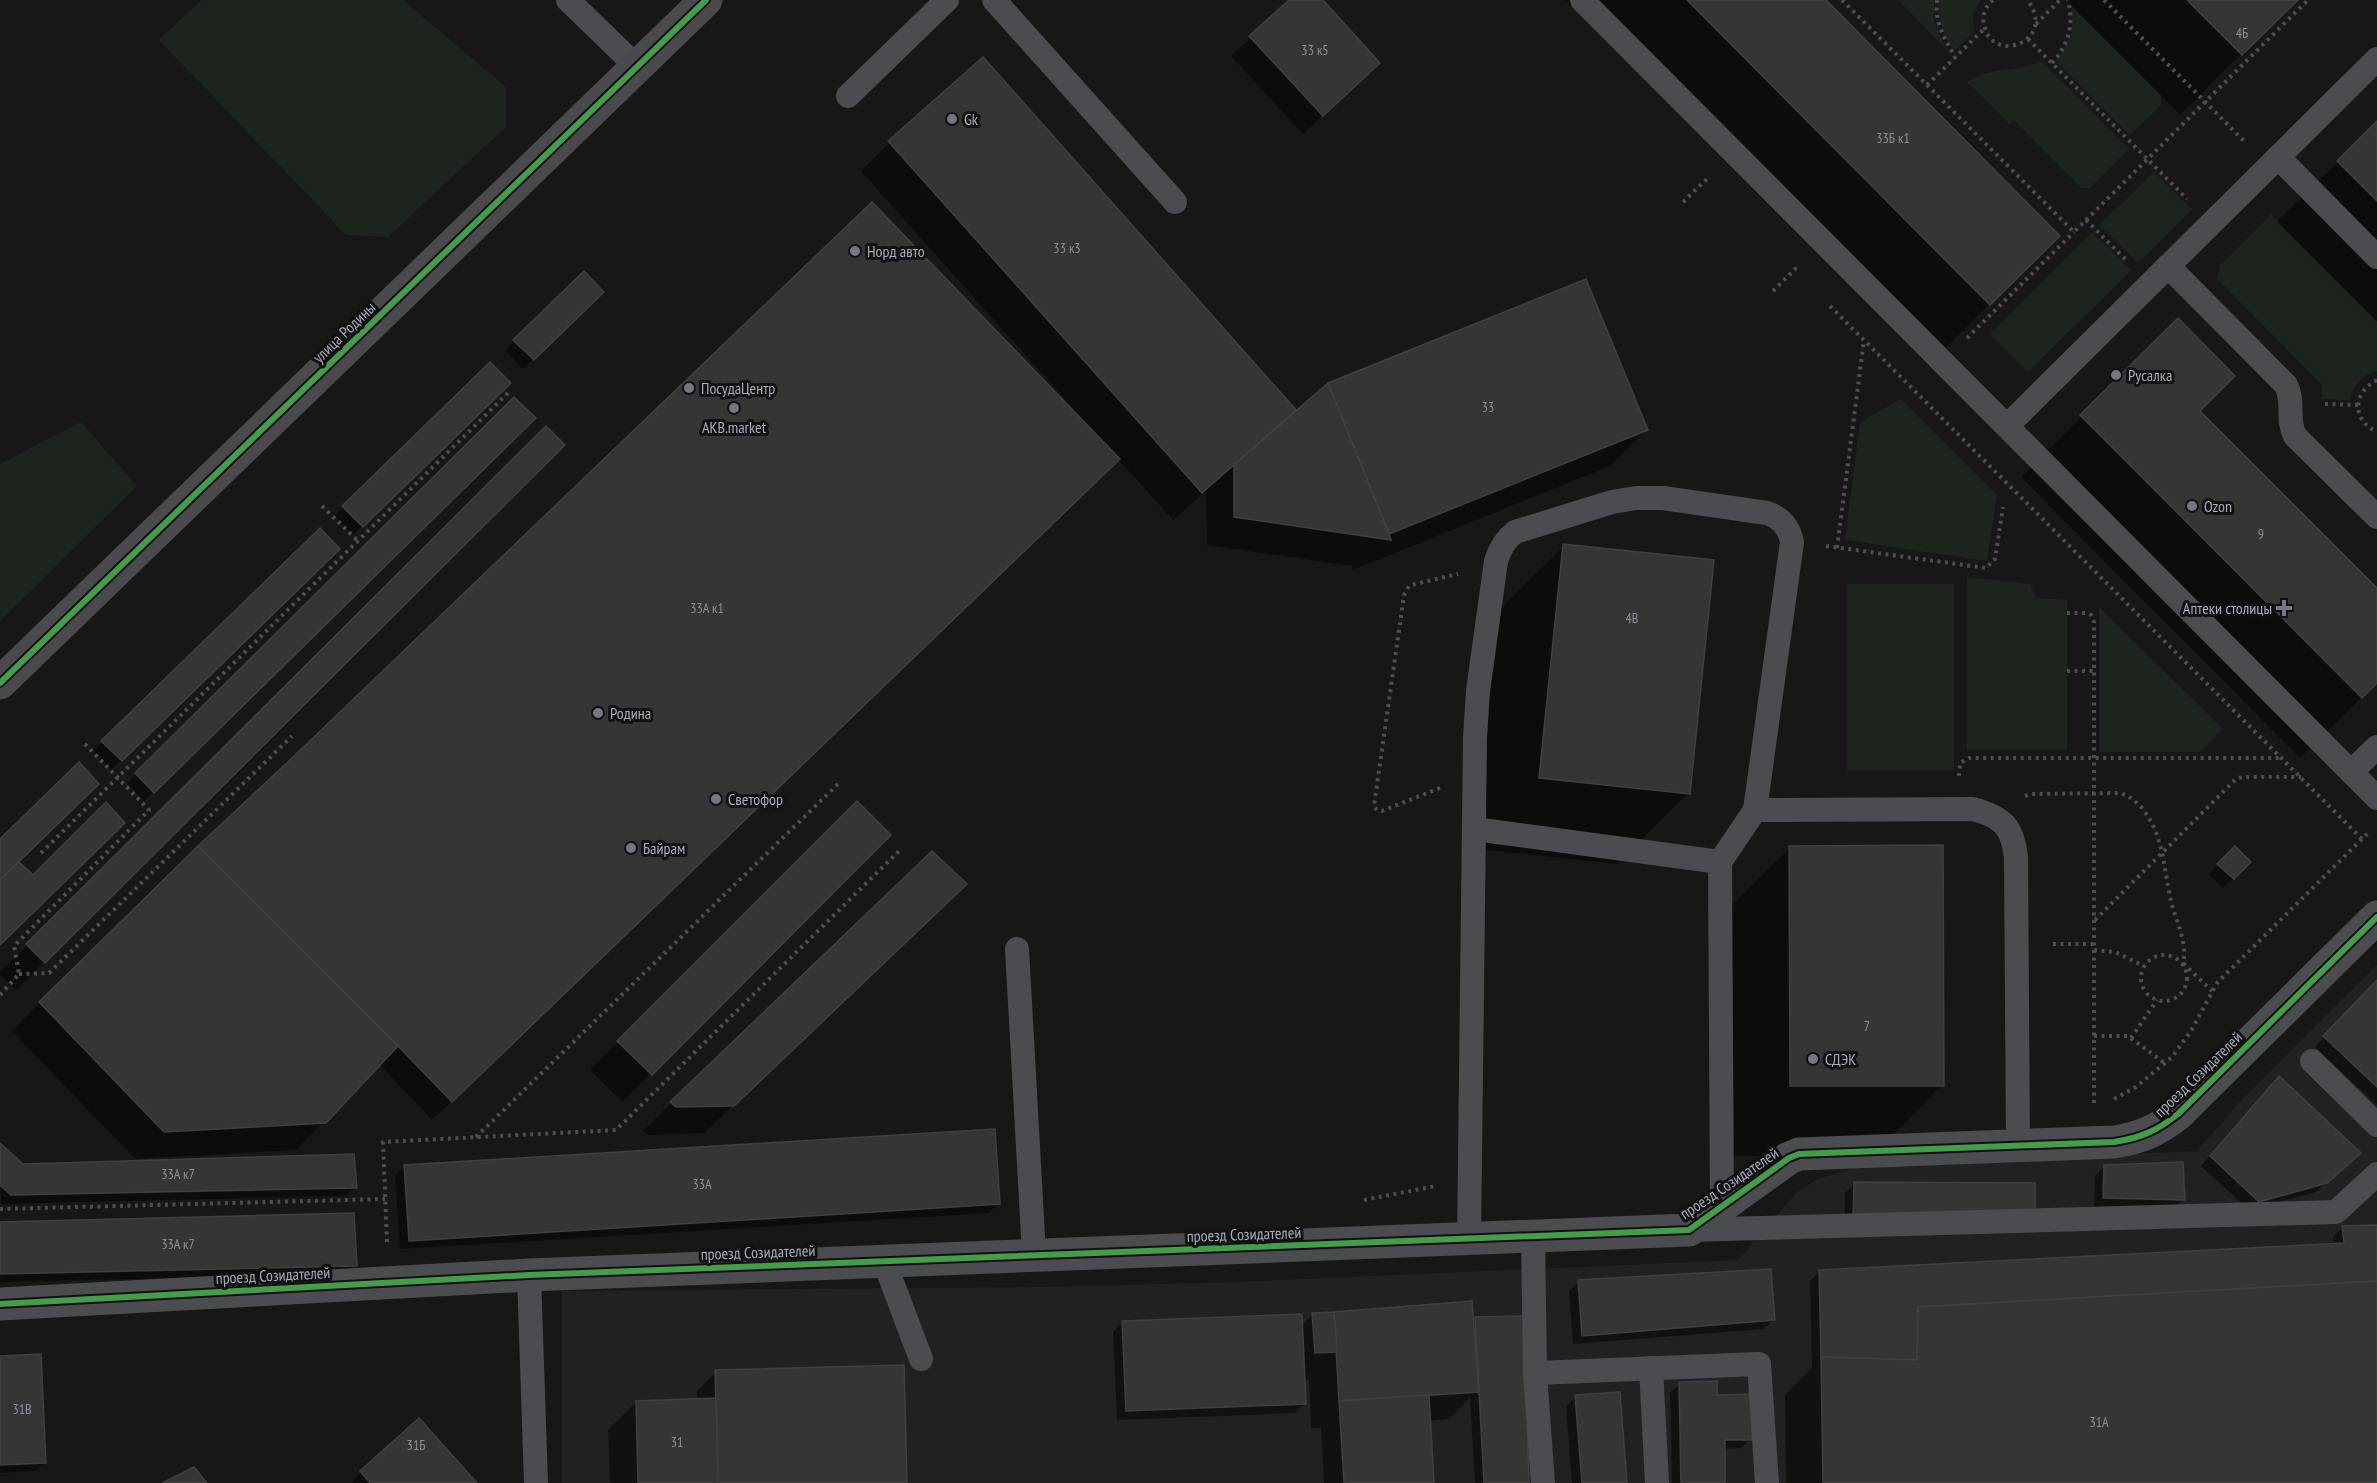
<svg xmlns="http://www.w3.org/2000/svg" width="2377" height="1483" font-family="'PT Sans Narrow',sans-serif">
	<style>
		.built { fill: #212123 }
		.green { fill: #1d241e }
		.shadow { fill: #0007 }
		.building { fill: #353536; stroke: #3f4043; stroke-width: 1.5 }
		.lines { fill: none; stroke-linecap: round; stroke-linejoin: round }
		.path { stroke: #4d4e52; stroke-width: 4; stroke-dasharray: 3 4.5; stroke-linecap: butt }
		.lane { stroke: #4b4c50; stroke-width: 24 }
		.street { stroke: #4b4c50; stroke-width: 33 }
		.secondary { stroke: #4a4a4e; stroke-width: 33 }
		.cycleway-casing { stroke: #111113; stroke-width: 10 }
		.cycleway { stroke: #469c4c; stroke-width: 6 }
		.poi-dot { fill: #757880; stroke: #111113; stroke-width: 2 }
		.labels { text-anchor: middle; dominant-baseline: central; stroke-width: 6; stroke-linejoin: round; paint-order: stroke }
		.number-label { font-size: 14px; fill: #8b8f98 }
		.poi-label { font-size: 16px; fill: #a8adb8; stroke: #111113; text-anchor: start }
		.street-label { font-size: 16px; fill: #a8adb8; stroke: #111113 }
	</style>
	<rect width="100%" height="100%" fill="#171717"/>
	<polygon class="built" points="2377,965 2377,1483 562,1483 562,1291 1043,1287 1237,1282 1738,1260 1799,1190 1818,1179 1861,1166 2197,1151 2243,1098"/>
	<g class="green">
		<polygon points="201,0 403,0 506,87 506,127 388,237 346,235 159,40"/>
		<polygon points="1898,0 1934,0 1934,21 1946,49"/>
		<path d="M 1939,0 L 1980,0 L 1973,15 L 1974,32 L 1955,50 C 1942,35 1938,20 1939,0 Z"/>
		<polygon points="2072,7 2161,95 2161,105 2130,135 2057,63 2072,32"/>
		<path d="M 2041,60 L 2129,149 L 2090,188 L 2081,188 L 2014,120 L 2009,124 L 1967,82 C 1987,66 2018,74 2041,60 Z"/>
		<polygon points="2154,172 2192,209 2138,263 2099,225"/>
		<path d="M 2271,214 L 2377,320 L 2377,371 C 2362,375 2353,385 2350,400 L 2322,399 L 2322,385 L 2217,279 L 2220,265 Z"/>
		<polygon points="2092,232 2131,270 2028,372 1990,334"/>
		<polygon points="1901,399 1997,495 1987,561 1845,540 1860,422"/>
		<polygon points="81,422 137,486 0,621 0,464"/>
		<polygon points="1967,577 2030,584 2036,598 2067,600 2067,750 1967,750"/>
		<rect x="1847" y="584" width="107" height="186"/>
		<polygon points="2099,607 2223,729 2200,752 2099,752"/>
	</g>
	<g class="shadow">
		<polygon points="1291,0 1321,0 1359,82 1303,134 1231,56"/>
		<polygon points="1565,0 1823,0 2058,236 1928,365"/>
		<polygon points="2066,0 2296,0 2180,115"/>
		<polygon points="982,60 1296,412 1646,430 1610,466 1353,570 1352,566 1207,545 1206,491 1173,520 1118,459 432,1120 379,1064 296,1150 135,1159 12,1031 40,1003 1078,414 861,171 889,143"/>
		<polygon points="2377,123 2377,322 2277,222"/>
		<polygon points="584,273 602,292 523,369 505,350"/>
		<polygon points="2178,321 2198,411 2377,590 2377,682 2300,758 2021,477"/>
		<polygon points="490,364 509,383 353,535 334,516"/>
		<polygon points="514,399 534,418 144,801 127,783"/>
		<polygon points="546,428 563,445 16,990 0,975 0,972"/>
		<polygon points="319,530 338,549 111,770 93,751"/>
		<polygon points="1564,546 1688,793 1617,864 1469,848 1493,616"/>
		<polygon points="857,803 889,835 622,1102 590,1070"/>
		<polygon points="1790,848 1942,1085 1872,1156 1720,1156 1719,918"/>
		<polygon points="2235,848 2249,862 2223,888 2209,874"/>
		<polygon points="937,912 704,1133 648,1135 643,1131 671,1103"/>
		<polygon points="2377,981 2377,1105 2315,1047"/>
		<polygon points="2269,1087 2350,1162 2316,1192 2249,1210 2201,1166"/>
		<polygon points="0,1145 23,1165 355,1187 346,1196 1,1204"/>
		<polygon points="405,1166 998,1203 989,1213 400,1249 395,1175"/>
		<polygon points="2105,1166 2183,1199 2174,1209 2094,1207 2095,1176"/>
		<polygon points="1854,1184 2034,1185 1845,1229 1845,1193"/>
		<polygon points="0,1224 355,1265 346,1274 0,1282"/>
		<polygon points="2377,1226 2377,1483 1786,1483 1785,1395 1812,1368 1810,1281 1820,1272 2334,1245 2333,1237 2342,1227"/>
		<polygon points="1579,1282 1773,1320 1764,1329 1573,1344 1569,1291"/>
		<polygon points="1313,1314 1472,1322 1475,1319 1528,1483 1475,1483 1470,1398 1449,1419 1429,1421 1433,1483 1324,1483 1321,1428 1311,1428 1309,1380 1303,1380 1304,1404 1295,1413 1117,1420 1113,1332 1122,1322 1301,1326"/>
		<polygon points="0,1358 45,1462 36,1471 0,1473"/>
		<polygon points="716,1372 905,1483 610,1483 608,1430 636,1402 697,1400 697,1391"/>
		<polygon points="1680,1384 1715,1396 1750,1439 1741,1448 1723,1449 1724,1483 1672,1483 1670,1393"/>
		<polygon points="1576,1397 1625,1483 1572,1483 1566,1406"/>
		<polygon points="419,1420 475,1483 353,1483 352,1482 361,1472"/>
	</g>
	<g class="building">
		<polygon points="1289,0 1323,0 1380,63 1323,116 1249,36"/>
		<polygon points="1687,0 1826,0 2060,236 1990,305"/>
		<polygon points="2187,0 2298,0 2242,55"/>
		<polygon points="983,57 1296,410 1202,493 888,141"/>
		<polygon points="2377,121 2377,201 2337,161"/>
		<polygon points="872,202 1120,459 452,1102 398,1046 198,846 291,759"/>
		<polygon points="584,271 604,292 534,360 513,340"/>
		<polygon points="1586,279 1648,430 1389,534 1328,383"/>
		<polygon points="2178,318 2235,376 2200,411 2377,588 2377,683 2362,698 2080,415"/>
		<polygon points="490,362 511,383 363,527 342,506"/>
		<polygon points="1328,383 1389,534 1391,540 1234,517 1234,465"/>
		<polygon points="514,397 536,418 154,793 135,773"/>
		<polygon points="546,426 565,445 45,963 26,944"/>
		<polygon points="320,528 340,549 122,761 101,741"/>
		<polygon points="1563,544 1714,560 1690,794 1539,778"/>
		<polygon points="79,762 99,784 0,880 0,839"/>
		<polygon points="857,801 891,835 652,1075 617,1041"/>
		<polygon points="106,802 125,823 0,945 0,880 19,862 33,875"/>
		<polygon points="1943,845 1944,1086 1790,1086 1789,846"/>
		<polygon points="198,846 398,1046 326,1123 164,1132 39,1002"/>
		<polygon points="2235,846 2251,862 2234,879 2217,864"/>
		<polygon points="932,851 967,884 734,1106 676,1107 670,1102"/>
		<polygon points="2377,980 2377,1087 2323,1036"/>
		<polygon points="2279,1076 2361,1153 2327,1183 2259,1202 2210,1156"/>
		<polygon points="995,1129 1000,1204 409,1241 404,1165"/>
		<polygon points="0,1143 23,1164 354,1154 357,1188 11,1195 0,1185"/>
		<polygon points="2183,1162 2185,1200 2103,1198 2104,1165"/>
		<polygon points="1854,1182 2035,1183 2035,1220 1853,1220"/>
		<polygon points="354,1213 357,1266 0,1274 0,1222"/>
		<polygon points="2377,1225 2377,1281 1918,1307 1917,1360 1821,1357 1819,1270 2344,1243 2342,1226"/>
		<polygon points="1771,1269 1775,1320 1582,1336 1578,1280"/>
		<polygon points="2377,1281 2377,1483 1823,1483 1821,1357 1917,1360 1918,1307"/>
		<polygon points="1472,1301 1479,1392 1339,1401 1334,1312"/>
		<polygon points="1334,1312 1337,1352 1315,1353 1312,1313"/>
		<polygon points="1302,1314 1306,1404 1126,1411 1122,1321"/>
		<polygon points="1524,1316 1529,1483 1484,1483 1475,1317"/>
		<polygon points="41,1354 46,1463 0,1465 0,1356"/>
		<polygon points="904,1365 907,1483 718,1483 715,1370"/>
		<polygon points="1717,1381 1717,1395 1751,1394 1752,1440 1725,1440 1725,1483 1681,1483 1679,1382"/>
		<polygon points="1620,1392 1627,1483 1582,1483 1575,1395"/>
		<polygon points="1429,1395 1434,1483 1344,1483 1339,1401"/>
		<polygon points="716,1398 718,1483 638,1483 636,1401"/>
		<polygon points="419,1418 477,1483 370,1483 360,1471"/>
		<polygon points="194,1467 207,1483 162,1483"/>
	</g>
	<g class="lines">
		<g class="path">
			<polyline points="1842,0 2074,232 2086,220 2126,260"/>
			<path d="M 1937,0 C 1934,22 1945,39 1955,57"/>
			<path d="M 1993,0 C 1985,7 1982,15 1984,25 C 1993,67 2059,39 2027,0"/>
			<polyline points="2104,0 2245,142"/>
			<polyline points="2036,24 2060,0"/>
			<polyline points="2028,39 2187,199"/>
			<path d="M 2052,63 C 2069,44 2074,25 2068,0"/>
			<polyline points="1927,85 1985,28"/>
			<polyline points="1683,202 1710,176"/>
			<polyline points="2086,220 2308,0"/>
			<polyline points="1773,291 1799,265"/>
			<polyline points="1830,306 2362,839"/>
			<polyline points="1967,338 2074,232"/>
			<path d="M 2377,380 C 2353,392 2351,420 2377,432"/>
			<polyline points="2325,404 2358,405"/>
			<polyline points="322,506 358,541"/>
			<polyline points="1826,546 1986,568 1995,559 2003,507"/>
			<polyline points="1837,548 1864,340"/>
			<polyline points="2067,613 2085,613 2091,615 2094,622 2094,1105"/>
			<polyline points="2067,671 2094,671"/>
			<polyline points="1959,776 1960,763 1969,758 2280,758"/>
			<polyline points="1440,788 1382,811 1377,810 1374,806 1404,595 1409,586 1415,584 1458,574"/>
			<path d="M 2025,796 L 2031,794 L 2119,793 C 2129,795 2135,801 2142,808 C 2165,837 2163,870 2172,905 C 2177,922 2188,946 2183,963 L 2212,991"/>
			<polyline points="41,853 508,393"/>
			<polyline points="2095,920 2236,779 2242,777 2301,777"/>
			<polyline points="2053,944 2094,944"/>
			<polyline points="2094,950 2115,952 2144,966"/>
			<circle cx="2164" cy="978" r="23"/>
			<polyline points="19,974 49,973 292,736"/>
			<polyline points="0,995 19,974 14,946 149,810 82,741"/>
			<polyline points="2094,1036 2128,1036 2166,1064"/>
			<polyline points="2131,1038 2157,1000"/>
			<polyline points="2114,1099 2136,1087 2172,1057 2191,1031 2217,983 2369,832"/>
			<polyline points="476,1137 838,784"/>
			<polyline points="1364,1200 1436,1186"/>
			<polyline points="0,1209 385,1199"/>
			<polyline points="387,1242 383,1142 616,1130 899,851"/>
		</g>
		<g class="lane">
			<polyline points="568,0 637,67"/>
			<polyline points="994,0 1175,202"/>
			<polyline points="1582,0 2377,798"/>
			<polyline points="848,96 947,0"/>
			<polyline points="2278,157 2377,257"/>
			<path d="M 2168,266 L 2286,385 C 2295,402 2286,419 2295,436 L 2377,517"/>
			<polyline points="2007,426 2377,59"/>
			<polyline points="2351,772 2377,747"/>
			<polyline points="1474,829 1720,862"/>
			<polyline points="1017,949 1034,1255"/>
			<polyline points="2312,1061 2377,1125"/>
			<polyline points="1722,1207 1720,862 1755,810"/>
			<polyline points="1689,1230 2336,1212 2377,1174"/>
			<polyline points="1533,1235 1535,1373 1543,1483"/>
			<path d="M 1469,1240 L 1475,738 L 1478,691 L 1496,561 C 1500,548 1505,540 1515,532 L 1612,502 L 1636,498 L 1663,498 L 1767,513 C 1781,518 1789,527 1792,542 L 1755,810 L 1973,809 C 2003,817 2013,827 2016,858 L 2018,1146"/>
			<polyline points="884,1261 921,1359"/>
			<polyline points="529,1275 536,1483"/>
			<polyline points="1651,1368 1657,1483"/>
			<polyline points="1535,1373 1759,1364 1767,1483"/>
		</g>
		<path class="street" d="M 0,1304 L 529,1275 L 1689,1230 L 1789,1158 L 1799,1154 L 2114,1142 C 2140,1138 2157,1131 2178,1114 L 2377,917"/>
		<polyline class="secondary" points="0,683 706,0"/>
		<defs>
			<g id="cycleway">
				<polyline points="0,683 706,0"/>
				<path d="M 0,1304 L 529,1275 L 1689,1230 L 1789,1158 L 1799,1154 L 2114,1142 C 2140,1138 2157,1131 2178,1114 L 2377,917"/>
			</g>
		</defs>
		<use href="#cycleway" class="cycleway-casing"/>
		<use href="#cycleway" class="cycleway"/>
	</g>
	<g class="poi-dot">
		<circle cx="952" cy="119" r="6"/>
		<circle cx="855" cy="251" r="6"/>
		<circle cx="2116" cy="375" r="6"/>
		<circle cx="689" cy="388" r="6"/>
		<circle cx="734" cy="408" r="6"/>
		<circle cx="2192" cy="506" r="6"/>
		<path d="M2281 599h6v6h6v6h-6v6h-6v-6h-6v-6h6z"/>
		<circle cx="598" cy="713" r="6"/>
		<circle cx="716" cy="799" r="6"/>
		<circle cx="631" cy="848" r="6"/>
		<circle cx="1813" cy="1059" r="6"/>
	</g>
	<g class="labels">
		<g class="number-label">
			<text x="2242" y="33">4Б</text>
			<text x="1315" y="50">33 к5</text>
			<text x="1893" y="138">33Б к1</text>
			<text x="1067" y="248">33 к3</text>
			<text x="1488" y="407">33</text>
			<text x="2261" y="534">9</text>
			<text x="707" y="608">33А к1</text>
			<text x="1632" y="618">4В</text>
			<text x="1867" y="1026">7</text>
			<text x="178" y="1174">33А к7</text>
			<text x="702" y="1184">33А</text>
			<text x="178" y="1244">33А к7</text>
			<text x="22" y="1409">31В</text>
			<text x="2099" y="1422">31А</text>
			<text x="677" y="1442">31</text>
			<text x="416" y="1445">31Б</text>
		</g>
		<g class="poi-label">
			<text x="964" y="119">Gk</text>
			<text x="867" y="251">Норд авто</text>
			<text x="2128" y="375">Русалка</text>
			<text x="701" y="388">ПосудаЦентр</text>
			<text x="734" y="427" text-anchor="middle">AKB.market</text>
			<text x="2204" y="506">Ozon</text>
			<text x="2272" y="608" text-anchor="end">Аптеки столицы</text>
			<text x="610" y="713">Родина</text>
			<text x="728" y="799">Светофор</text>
			<text x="643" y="848">Байрам</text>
			<text x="1825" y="1059">СДЭК</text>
		</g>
		<g class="street-label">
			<text transform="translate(344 332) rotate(-44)">улица Родины</text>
			<text transform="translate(2198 1074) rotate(-44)">проезд Созидателей</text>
			<text transform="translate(1729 1183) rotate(-34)">проезд Созидателей</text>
			<text transform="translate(1244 1234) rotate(-2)">проезд Созидателей</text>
			<text transform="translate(758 1252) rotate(-2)">проезд Созидателей</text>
			<text transform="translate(273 1275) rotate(-3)">проезд Созидателей</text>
		</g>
	</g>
</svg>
